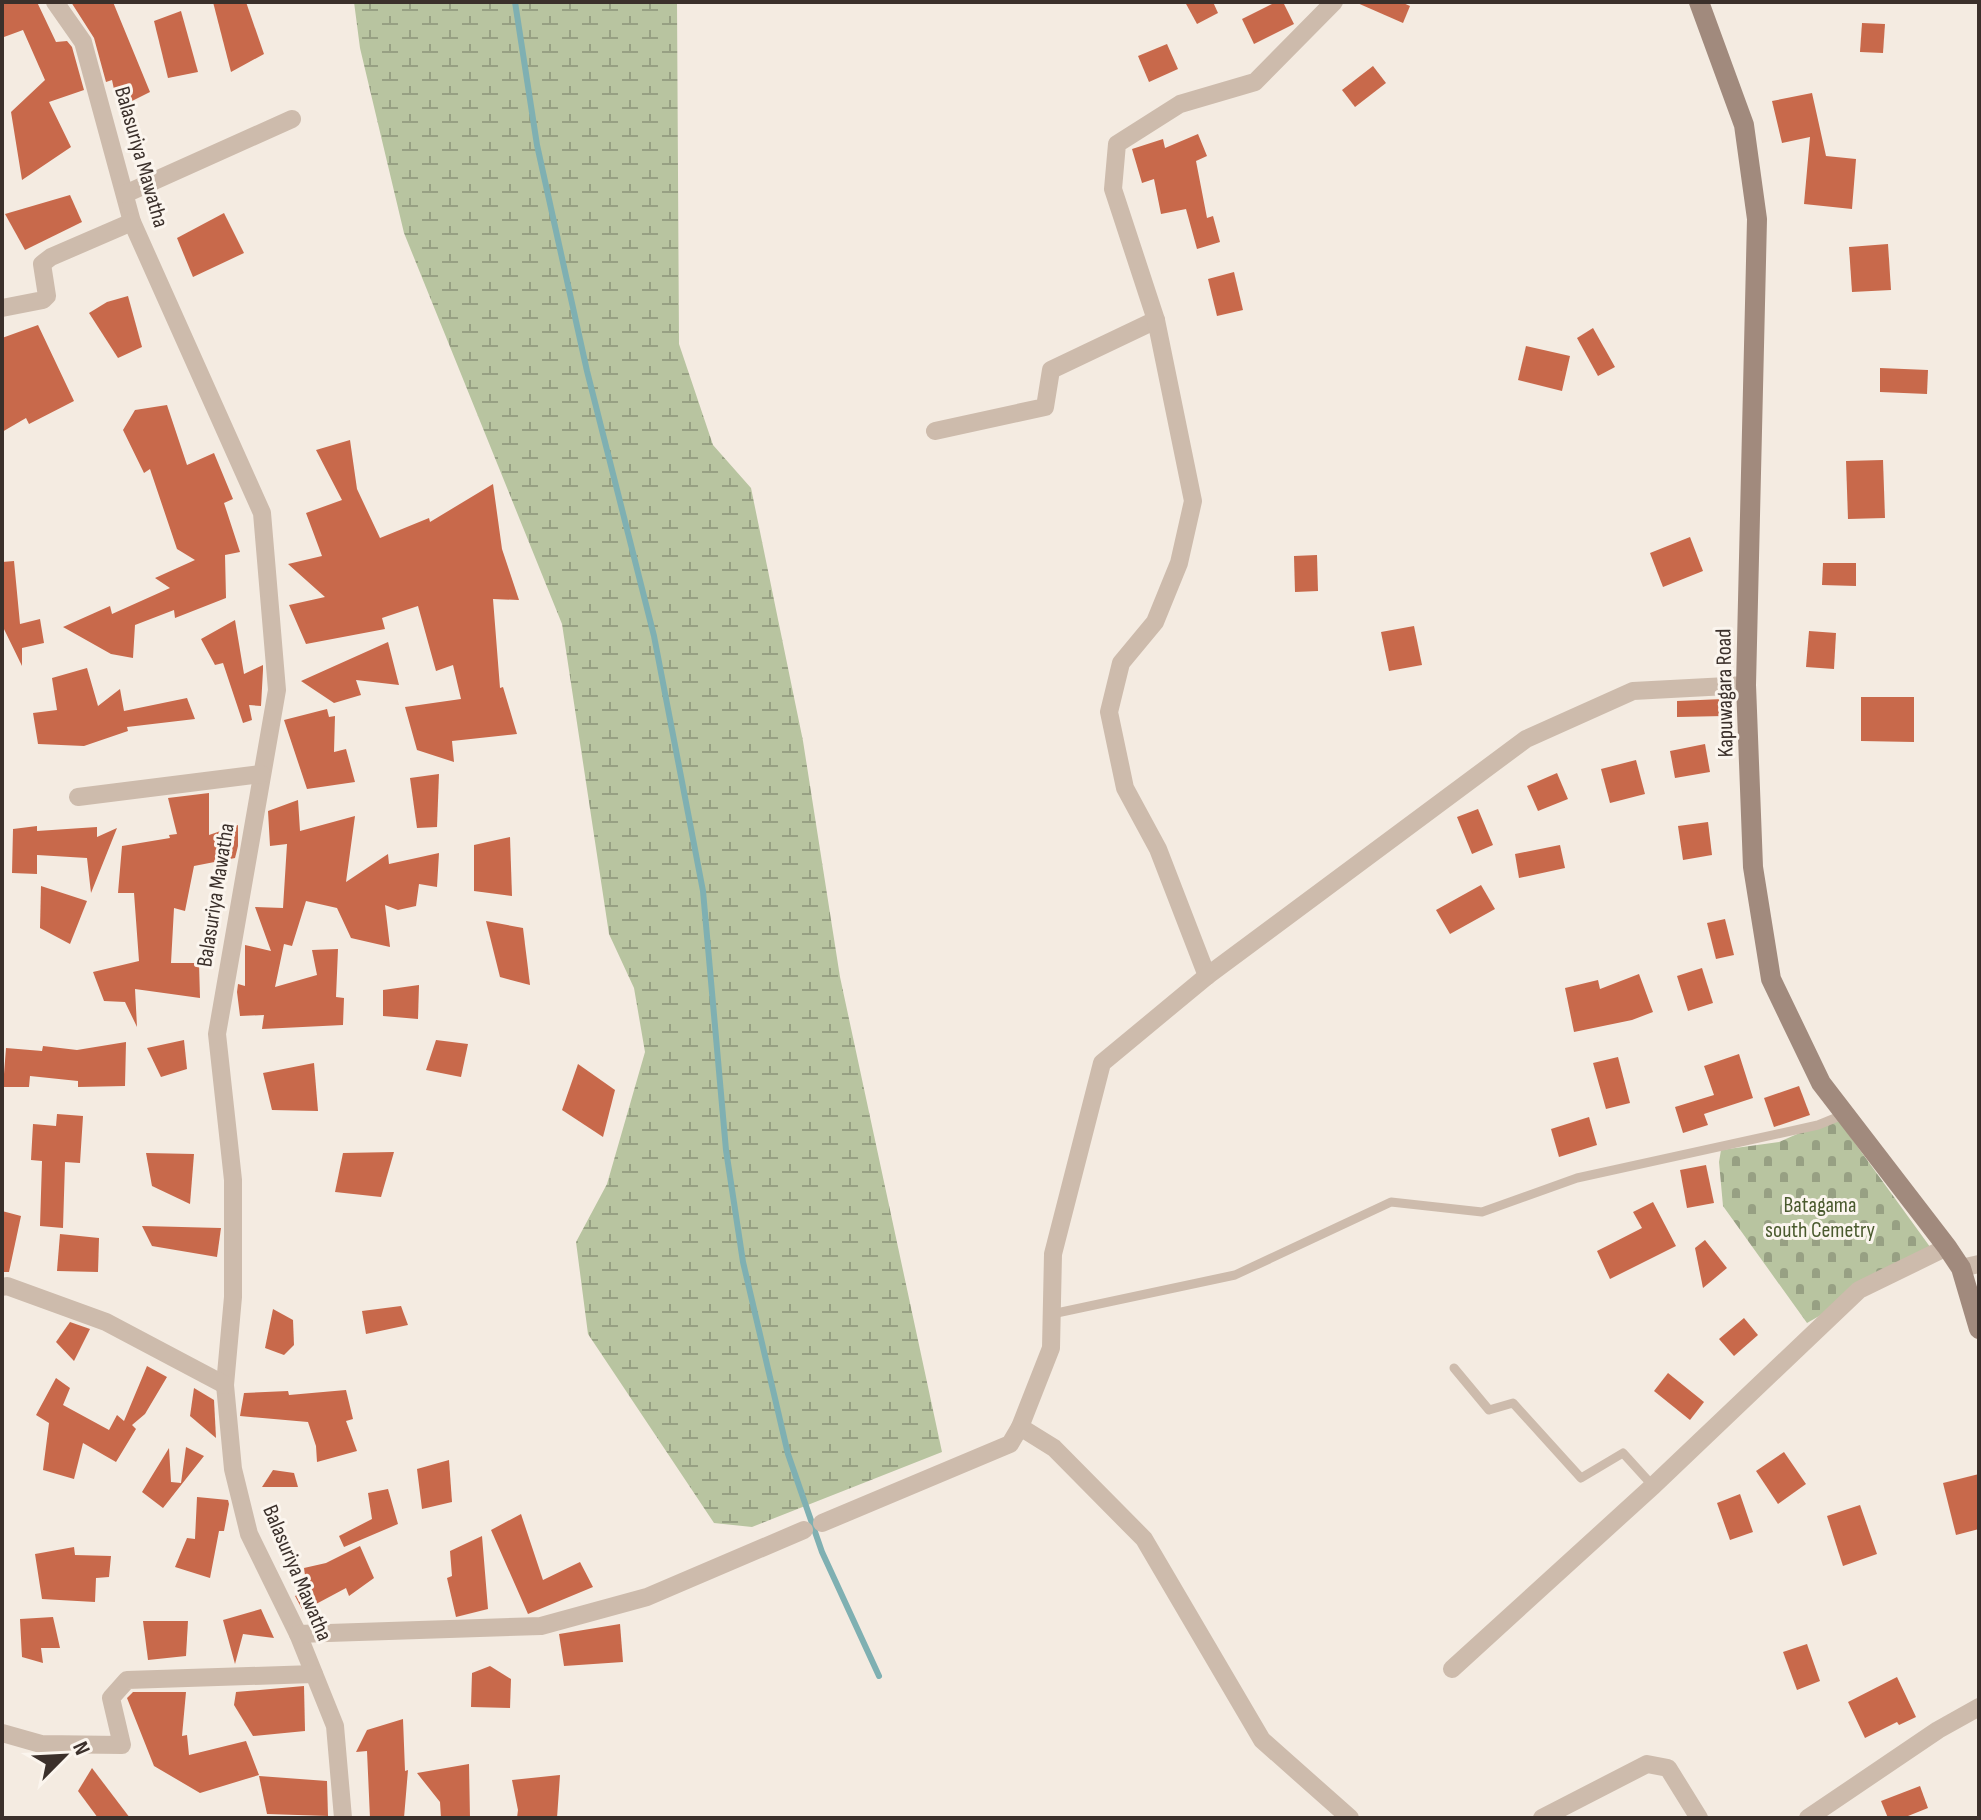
<svg xmlns="http://www.w3.org/2000/svg" width="1981" height="1820" font-family="'Sofia Sans Condensed',sans-serif">
	<style>
		.wetland { fill: url(#wetland-marsh) }
		.cemetery { fill: url(#cemetery-stones) }
		.lines { fill: none; stroke-linecap: round; stroke-linejoin: round }
		.stream { stroke: #7fb0b2; stroke-width: 6 }
		.building { fill: #c8694b }
		.lane { stroke: #cdbbac; stroke-width: 9 }
		.street { stroke: #cdbbac; stroke-width: 18 }
		.secondary { stroke: #a18a7d; stroke-width: 20 }
		.labels { text-anchor: middle; dominant-baseline: central; stroke-width: 6; stroke-linejoin: round; paint-order: stroke }
		.street-label { font-size: 22px; fill: #3b302b; stroke: #fbf5ee }
		.park-label { font-size: 22px; fill: #4a5a2e; stroke: #fbf5ee }
	</style>
	<defs>
		<pattern id="wetland-marsh" width="20" height="14" patternUnits="userSpaceOnUse" patternTransform="scale(2)"><rect width="20" height="14" fill="#b8c4a0"/><path d="M1 5h8M5 5V1M11 12h8M15 12V8" fill="none" stroke="#97a083"/></pattern>
		<pattern id="cemetery-stones" width="16" height="16" patternUnits="userSpaceOnUse" patternTransform="scale(2)"><rect width="16" height="16" fill="#b8c4a0"/><path d="M2 7V4a2 2 0 0 1 4 0v3zM10 15v-3a2 2 0 0 1 4 0v3z" fill="#97a083"/></pattern>
	</defs>
	<rect width="100%" height="100%" fill="#f4ebe1"/>
	<polygon class="wetland" points="354,2 677,2 679,344 713,445 751,488 803,741 840,977 942,1452 752,1527 714,1523 588,1334 576,1242 607,1184 645,1052 634,988 609,934 562,624 404,233 360,48"/>
	<polygon class="cemetery" points="1836,1117 1933,1251 1807,1323 1723,1206 1719,1162 1721,1150 1779,1142"/>
	<g class="lines">
		<polyline class="stream" points="515,2 537,145 587,371 654,636 703,891 726,1150 743,1262 788,1454 822,1552 879,1676"/>
	</g>
	<g class="building">
		<polygon points="2,2 37,2 56,42 67,41 72,47 84,90 49,102 71,147 22,180 11,112 45,80 23,30 4,37"/>
		<polygon points="71,2 113,2 150,92 118,108 112,80 106,82 94,38"/>
		<polygon points="213,2 246,2 264,54 231,72"/>
		<polygon points="1185,2 1213,2 1218,13 1197,24"/>
		<polygon points="1276,2 1283,2 1294,24 1254,44 1242,19"/>
		<polygon points="1355,2 1401,2 1410,6 1403,23"/>
		<polygon points="181,11 198,72 168,78 154,21"/>
		<polygon points="1862,23 1885,24 1883,53 1860,52"/>
		<polygon points="1167,44 1178,69 1149,82 1138,56"/>
		<polygon points="1373,66 1386,83 1355,107 1342,90"/>
		<polygon points="1812,93 1826,156 1856,159 1852,209 1804,204 1810,137 1782,143 1772,101"/>
		<polygon points="1198,134 1207,156 1196,161 1207,218 1213,216 1220,242 1197,249 1186,209 1161,214 1154,179 1142,183 1132,149 1163,139 1165,148"/>
		<polygon points="70,195 82,222 25,250 5,214"/>
		<polygon points="224,213 244,253 193,277 177,238"/>
		<polygon points="1888,244 1891,290 1852,292 1849,247"/>
		<polygon points="1234,272 1243,310 1217,316 1208,279"/>
		<polygon points="128,296 142,347 118,358 89,313 107,302"/>
		<polygon points="38,325 74,401 29,424 26,418 2,432 2,338"/>
		<polygon points="1593,328 1615,367 1598,376 1577,338"/>
		<polygon points="1526,346 1570,356 1562,391 1518,380"/>
		<polygon points="1880,368 1928,370 1927,394 1880,392"/>
		<polygon points="167,405 187,465 214,453 233,499 224,503 240,552 225,555 226,598 175,618 174,610 135,625 133,658 111,654 63,627 110,606 112,614 170,588 155,578 195,560 177,549 150,469 144,473 123,430 135,410"/>
		<polygon points="350,440 357,489 380,538 429,518 430,522 493,484 502,549 519,600 493,599 500,688 503,687 517,734 452,741 454,762 417,750 405,707 461,699 453,665 436,671 418,606 382,618 385,629 306,644 289,605 325,597 288,564 322,556 306,513 342,500 316,450"/>
		<polygon points="1883,460 1885,518 1848,519 1846,461"/>
		<polygon points="1690,537 1703,571 1663,587 1650,553"/>
		<polygon points="1317,555 1318,591 1295,592 1294,556"/>
		<polygon points="14,561 20,624 40,619 44,643 22,648 22,666 2,625 2,562"/>
		<polygon points="1823,563 1856,563 1856,586 1822,585"/>
		<polygon points="235,620 244,674 263,665 263,670 261,706 249,705 252,720 243,723 223,663 215,665 201,639"/>
		<polygon points="1414,626 1422,665 1389,671 1381,632"/>
		<polygon points="1809,631 1836,633 1834,669 1806,667"/>
		<polygon points="388,642 399,685 356,680 361,695 334,703 301,681"/>
		<polygon points="87,668 98,706 120,689 124,711 187,698 195,719 127,727 128,731 84,746 38,744 33,713 57,710 52,678"/>
		<polygon points="1861,697 1914,697 1914,742 1861,741"/>
		<polygon points="1723,699 1724,716 1677,717 1677,701"/>
		<polygon points="327,709 329,717 335,716 334,752 346,749 355,782 307,789 284,720"/>
		<polygon points="1705,744 1710,772 1675,778 1670,751"/>
		<polygon points="1636,760 1645,794 1610,803 1601,769"/>
		<polygon points="1557,773 1568,799 1538,811 1527,786"/>
		<polygon points="439,774 437,827 417,828 410,778"/>
		<polygon points="209,793 209,835 238,825 238,846 235,858 194,866 185,911 174,908 171,963 199,963 200,998 135,989 137,1027 125,1002 104,1001 93,972 139,961 134,893 118,893 122,846 170,838 169,835 177,834 168,798"/>
		<polygon points="298,800 300,831 355,816 346,882 388,854 389,864 439,853 437,887 419,884 416,906 398,910 385,905 390,947 351,938 337,908 306,901 292,946 284,944 275,987 317,975 312,950 338,949 336,997 344,998 343,1025 262,1029 264,1015 240,1016 237,992 238,984 245,986 245,945 271,951 255,907 283,908 287,844 270,846 268,811"/>
		<polygon points="1478,809 1493,845 1472,854 1457,817"/>
		<polygon points="1708,822 1712,855 1683,860 1678,826"/>
		<polygon points="37,826 37,831 97,827 97,837 117,828 91,893 87,858 37,855 37,874 12,873 13,829"/>
		<polygon points="510,837 512,896 474,891 474,845"/>
		<polygon points="1560,845 1565,868 1519,878 1515,854"/>
		<polygon points="1481,885 1495,909 1450,934 1436,910"/>
		<polygon points="41,886 87,901 70,944 40,928"/>
		<polygon points="1725,919 1734,955 1716,959 1707,923"/>
		<polygon points="486,921 523,928 530,985 500,977"/>
		<polygon points="1702,968 1713,1003 1688,1011 1677,976"/>
		<polygon points="1639,974 1653,1012 1632,1020 1574,1032 1565,988 1598,980 1600,989"/>
		<polygon points="419,985 418,1019 383,1016 383,990"/>
		<polygon points="184,1040 187,1069 161,1077 147,1048"/>
		<polygon points="436,1040 468,1044 461,1077 426,1070"/>
		<polygon points="126,1042 125,1086 78,1087 78,1081 30,1076 29,1087 3,1087 6,1048 42,1051 43,1046 77,1050"/>
		<polygon points="1739,1054 1753,1098 1704,1114 1708,1125 1683,1133 1675,1107 1714,1095 1704,1066"/>
		<polygon points="1618,1057 1630,1103 1606,1109 1593,1063"/>
		<polygon points="314,1063 318,1111 272,1110 263,1073"/>
		<polygon points="578,1064 615,1090 603,1137 562,1110"/>
		<polygon points="1799,1086 1810,1115 1774,1127 1764,1098"/>
		<polygon points="57,1114 83,1116 80,1163 65,1162 63,1228 40,1226 42,1161 31,1160 33,1124 56,1126"/>
		<polygon points="1589,1117 1597,1145 1559,1157 1551,1129"/>
		<polygon points="394,1152 381,1197 335,1192 343,1153"/>
		<polygon points="146,1153 194,1154 190,1204 152,1186"/>
		<polygon points="1706,1165 1714,1203 1687,1208 1680,1170"/>
		<polygon points="1653,1202 1676,1246 1610,1279 1597,1251 1642,1228 1633,1212"/>
		<polygon points="2,1211 21,1216 9,1272 2,1272"/>
		<polygon points="142,1226 221,1228 217,1257 152,1246"/>
		<polygon points="60,1234 99,1238 98,1272 57,1271"/>
		<polygon points="1705,1240 1727,1268 1703,1288 1695,1248"/>
		<polygon points="401,1306 408,1325 366,1334 362,1311"/>
		<polygon points="273,1309 293,1320 294,1345 284,1355 265,1348"/>
		<polygon points="1744,1318 1758,1335 1734,1356 1719,1339"/>
		<polygon points="70,1322 90,1329 74,1361 56,1342"/>
		<polygon points="147,1366 167,1377 145,1414 132,1425 136,1429 116,1462 83,1443 74,1479 43,1470 49,1423 36,1415 56,1378 70,1388 63,1405 109,1430 117,1415 124,1421"/>
		<polygon points="1668,1373 1704,1402 1690,1420 1654,1391"/>
		<polygon points="194,1388 214,1400 216,1438 190,1416"/>
		<polygon points="346,1390 353,1419 346,1421 357,1451 317,1462 316,1446 308,1422 240,1416 244,1393 288,1391 289,1395"/>
		<polygon points="186,1447 204,1456 163,1508 142,1492 169,1448 171,1482 181,1483"/>
		<polygon points="1784,1452 1806,1484 1778,1504 1756,1471"/>
		<polygon points="449,1460 452,1502 422,1509 417,1469"/>
		<polygon points="273,1470 294,1473 298,1487 262,1487"/>
		<polygon points="1979,1474 1979,1529 1956,1535 1943,1483"/>
		<polygon points="388,1489 398,1524 344,1547 339,1536 372,1519 368,1493"/>
		<polygon points="1740,1494 1753,1532 1730,1540 1717,1503"/>
		<polygon points="197,1497 228,1500 229,1504 224,1531 219,1531 210,1578 175,1567 187,1538 195,1539"/>
		<polygon points="1860,1505 1877,1554 1843,1566 1827,1516"/>
		<polygon points="521,1514 543,1580 580,1562 593,1587 528,1614 491,1530"/>
		<polygon points="482,1536 488,1609 456,1617 447,1578 452,1576 450,1551"/>
		<polygon points="360,1546 374,1578 349,1596 346,1588 303,1611 295,1596 307,1590 304,1568 326,1563"/>
		<polygon points="74,1547 75,1555 111,1556 109,1577 96,1578 95,1602 42,1599 35,1554"/>
		<polygon points="261,1609 274,1638 243,1634 235,1664 223,1620"/>
		<polygon points="53,1617 60,1648 41,1648 43,1663 22,1657 20,1619"/>
		<polygon points="143,1621 188,1621 186,1656 148,1660"/>
		<polygon points="620,1624 623,1662 564,1666 559,1634"/>
		<polygon points="1807,1644 1820,1681 1797,1690 1783,1652"/>
		<polygon points="490,1666 511,1679 510,1708 471,1707 472,1673"/>
		<polygon points="1897,1677 1916,1717 1899,1725 1897,1722 1865,1738 1848,1702"/>
		<polygon points="304,1686 305,1731 253,1736 234,1705 236,1692"/>
		<polygon points="133,1692 186,1692 182,1736 187,1735 189,1755 246,1741 259,1775 200,1793 154,1766 127,1698"/>
		<polygon points="403,1719 405,1771 408,1770 404,1818 370,1818 367,1751 356,1752 367,1730"/>
		<polygon points="469,1764 470,1818 441,1818 440,1802 417,1773"/>
		<polygon points="92,1768 130,1818 98,1818 78,1791"/>
		<polygon points="560,1775 557,1818 517,1818 518,1810 512,1780"/>
		<polygon points="259,1776 327,1781 328,1816 267,1814"/>
		<polygon points="1920,1786 1928,1808 1903,1818 1888,1818 1881,1801"/>
	</g>
	<g class="lines">
		<g class="lane">
			<polyline points="1052,1314 1235,1275 1391,1202 1482,1212 1577,1178 1818,1125 1845,1114"/>
			<polyline points="1454,1368 1489,1410 1513,1403 1581,1478 1623,1453 1653,1486"/>
		</g>
		<g class="street">
			<polyline points="55,2 83,42 132,222 262,513 277,690 217,1034 233,1180 233,1297 225,1385 233,1469 249,1534 298,1634 335,1726 343,1818"/>
			<polyline points="125,194 292,119"/>
			<polyline points="2,308 43,300 47,296 42,264 51,257 132,222"/>
			<polyline points="935,431 1045,407 1051,370 1156,320"/>
			<polyline points="78,797 261,774"/>
			<polyline points="1207,976 1158,849 1125,788 1109,712 1121,663 1155,622 1179,563 1193,501 1156,320 1113,189 1117,144 1180,104 1255,82 1334,2"/>
			<polyline points="1961,1268 1979,1264"/>
			<polyline points="2,1287 7,1286 106,1322 225,1385"/>
			<polyline points="1020,1427 1054,1448 1144,1539 1262,1740 1350,1818"/>
			<polyline points="822,1523 1010,1444 1020,1427 1051,1348 1053,1254 1102,1063 1207,976 1526,739 1633,691 1746,685"/>
			<polyline points="298,1634 541,1626 647,1597 804,1530"/>
			<polyline points="1452,1669 1653,1486 1859,1290 1947,1247"/>
			<polyline points="2,1733 41,1744 122,1745 111,1698 127,1680 314,1674"/>
			<polyline points="1542,1818 1647,1764 1668,1768 1699,1818"/>
			<polyline points="1808,1818 1938,1730 1979,1707"/>
		</g>
		<polyline class="secondary" points="1699,2 1744,125 1757,219 1746,685 1753,867 1771,979 1821,1083 1947,1247 1961,1268 1979,1329"/>
	</g>
	<g class="labels">
		<g class="street-label">
			<text transform="translate(141 157) rotate(74)">Balasuriya Mawatha</text>
			<text transform="translate(1725 693) rotate(-91)">Kapuwagara Road</text>
			<text transform="translate(216 895) rotate(-81)">Balasuriya Mawatha</text>
			<text transform="translate(297 1573) rotate(67)">Balasuriya Mawatha</text>
		</g>
		<g class="park-label">
			<text x="1820" y="1205">Batagama<tspan x="1820" dy="25">south Cemetry</tspan></text>
		</g>
	</g>
	<rect width="1981" height="1820" fill="none" stroke="#3b302b" stroke-width="8"/>
	<g transform="translate(64 1756) rotate(66)" stroke="#fbf5ee" stroke-width="6" paint-order="stroke">
	<path d="M0-6L14 30L0 20L-14 30Z" fill="#3b302b"/>
	<text y="-12" font-size="22" font-weight="bold" text-anchor="middle" fill="#3b302b">N</text>
	</g>
</svg>
